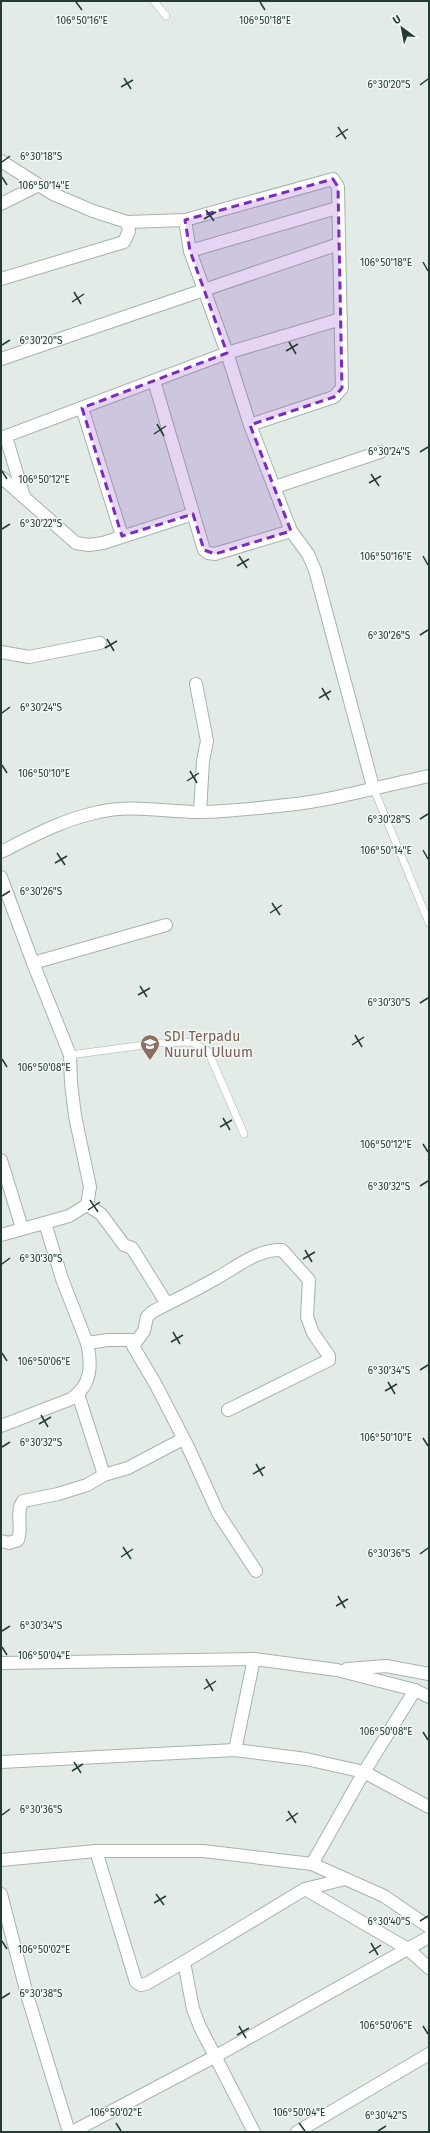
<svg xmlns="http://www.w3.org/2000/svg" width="430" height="2133" font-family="'Fira Sans',sans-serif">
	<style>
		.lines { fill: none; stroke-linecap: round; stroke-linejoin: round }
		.service-casing { stroke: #a6b3ad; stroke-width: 8 }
		.minor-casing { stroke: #a6b3ad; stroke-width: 14 }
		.service { stroke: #fff; stroke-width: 7 }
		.minor { stroke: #fff; stroke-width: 12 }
		.marked { fill: #7b2cbf; fill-opacity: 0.2; stroke: #7b2cbf; stroke-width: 3; stroke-dasharray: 8 5; stroke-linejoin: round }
		.ticks { fill: none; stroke: #243b33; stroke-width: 1.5 }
		.labels { text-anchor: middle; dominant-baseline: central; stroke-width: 3; stroke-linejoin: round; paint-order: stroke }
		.education-label { font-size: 14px; fill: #785e54; stroke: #f3f8f5; text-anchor: start }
		.ticks-label { font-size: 10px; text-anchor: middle; fill: #243b33; stroke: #f3f8f5; stroke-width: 3; stroke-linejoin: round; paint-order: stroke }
	</style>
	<rect width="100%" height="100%" fill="#e3ebe7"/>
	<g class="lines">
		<defs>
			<g id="service">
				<polyline points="154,1 166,16"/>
				<polyline points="373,787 429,923"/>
				<polyline points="70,1055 159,1043 191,1042 208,1051 244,1134"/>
			</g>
			<g id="minor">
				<polyline points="1,161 53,194 93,211 127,222 185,220 333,179 338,187 342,388 334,397 250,425"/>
				<polyline points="1,204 37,186"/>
				<polyline points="185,220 190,251 227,353 250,425 291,531 308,554 315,570 373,787"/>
				<polyline points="190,251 337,208"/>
				<polyline points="1,279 124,242 129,231 127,222"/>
				<polyline points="1,359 339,244"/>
				<polyline points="154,381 204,550 208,553 215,554 291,531"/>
				<polyline points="82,408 122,536"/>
				<polyline points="6,437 24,497"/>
				<polyline points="1,438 227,353 341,319"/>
				<polyline points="1,477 76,543 89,545 103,543 193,514"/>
				<polyline points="275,487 380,452"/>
				<polyline points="1,652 29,657 100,643"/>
				<polyline points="196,684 207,741 203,761 200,812"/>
				<path d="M 1,852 C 33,836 64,819 99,812 C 131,804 166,812 199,812 C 228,812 258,808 287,805 C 335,800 381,786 429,776"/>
				<polyline points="1,877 33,963 70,1055 71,1083 75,1116 90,1187 87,1205 69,1216 1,1235"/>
				<polyline points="33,963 166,925"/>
				<polyline points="1,1160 22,1228"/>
				<polyline points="87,1205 101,1214 124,1245 132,1248 167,1304"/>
				<polyline points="87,1343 108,1340 136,1340"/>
				<polyline points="78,1394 104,1475"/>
				<path d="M 228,1410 L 329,1360 L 329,1356 L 313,1333 L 307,1317 L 309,1280 L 282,1250 C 257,1249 237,1267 215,1279 C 194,1291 173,1301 152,1312 L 147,1317 L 144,1331 L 133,1346 L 156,1385 L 188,1447 L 218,1513 L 256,1571"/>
				<path d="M 1,1426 L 71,1399 C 92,1385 92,1365 87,1343 L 62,1279 L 45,1223"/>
				<path d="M 1,1541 L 9,1543 L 18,1540 C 23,1526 15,1512 23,1501 L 58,1494 L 87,1485 L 104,1475 L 128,1468 L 183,1439"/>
				<polyline points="1,1663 254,1659 337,1670 415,1690"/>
				<polyline points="347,1669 386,1666 429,1674"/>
				<polyline points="235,1750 254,1659"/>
				<polyline points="1,1762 235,1750 306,1759 364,1772 415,1690 429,1697"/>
				<polyline points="96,1851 136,1982 141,1985 146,1984 184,1962"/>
				<polyline points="1,1860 96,1851 203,1851 312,1864 384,1896 429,1927"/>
				<polyline points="312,1864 364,1772 429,1807"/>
				<polyline points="305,1889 408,1949 429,1968"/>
				<polyline points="1,1894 28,1998 69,2132"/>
				<polyline points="72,2132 216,2056 429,1937"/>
				<polyline points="254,2132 200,2027 193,2009 184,1962 305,1889 345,1879"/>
				<polyline points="297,2132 429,2054"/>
			</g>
		</defs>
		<use href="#service" class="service-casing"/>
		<use href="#minor" class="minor-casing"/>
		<use href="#service" class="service"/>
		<use href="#minor" class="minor"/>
	</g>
	<path class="marked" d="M 333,179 L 338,187 L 342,388 L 334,397 L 250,425 L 291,531 L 215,554 L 204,550 L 193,514 L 122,536 L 82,408 L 227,353 L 190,251 L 185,220 Z"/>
	<path class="ticks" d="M 76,2 L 82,10M 260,2 L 265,10M 124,78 L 131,89M 420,85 L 428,79M 121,87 L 133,80M 338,127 L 346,139M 336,137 L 348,129M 2,162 L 10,156M 2,177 L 7,185M 206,210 L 214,221M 204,219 L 216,212M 423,262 L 428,271M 74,292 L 81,304M 72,302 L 84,294M 289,342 L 296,354M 2,345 L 10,340M 286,351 L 298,344M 157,424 L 164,436M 154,434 L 166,426M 420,452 L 428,447M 2,471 L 7,479M 371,474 L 379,486M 369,483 L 381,476M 2,529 L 10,524M 239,556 L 247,568M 423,556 L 428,565M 237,566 L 249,559M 420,635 L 428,630M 107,639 L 114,651M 105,648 L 117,641M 322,688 L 329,700M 319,698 L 331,691M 2,713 L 10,707M 2,765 L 7,773M 190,771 L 197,783M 187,781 L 199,773M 420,819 L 428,814M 423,850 L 428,859M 57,853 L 65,865M 55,863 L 67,856M 2,896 L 10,891M 272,903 L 280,915M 270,913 L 282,905M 140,986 L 147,997M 138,995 L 150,988M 420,1003 L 428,998M 355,1035 L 362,1047M 352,1045 L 364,1037M 2,1059 L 7,1067M 223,1118 L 230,1130M 220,1127 L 232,1120M 423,1144 L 428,1152M 420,1186 L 428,1181M 90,1200 L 98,1212M 88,1210 L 100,1202M 305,1250 L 312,1262M 303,1259 L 315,1252M 2,1264 L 10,1258M 173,1332 L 180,1344M 171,1342 L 183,1335M 2,1353 L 7,1361M 420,1370 L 428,1365M 388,1382 L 395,1394M 385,1391 L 397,1384M 41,1415 L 48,1427M 39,1424 L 51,1417M 423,1438 L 428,1446M 2,1447 L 10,1442M 256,1464 L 263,1476M 253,1474 L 265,1467M 123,1547 L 131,1559M 420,1554 L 428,1548M 121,1557 L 133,1549M 338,1596 L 345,1608M 336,1606 L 348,1599M 2,1631 L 10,1626M 2,1647 L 7,1655M 206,1679 L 213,1691M 204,1689 L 216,1681M 423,1732 L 428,1740M 74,1762 L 81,1773M 72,1771 L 83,1764M 288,1811 L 296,1823M 2,1815 L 10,1809M 286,1821 L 298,1813M 156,1894 L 164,1905M 154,1903 L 166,1896M 420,1921 L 428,1916M 2,1941 L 7,1949M 371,1943 L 378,1955M 369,1953 L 381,1945M 2,1998 L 10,1993M 239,2026 L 246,2038M 423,2026 L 428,2034M 237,2035 L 249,2028M 116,2123 L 121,2131M 299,2123 L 305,2131M 378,2131 L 386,2126"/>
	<defs>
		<symbol id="school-pin" viewBox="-11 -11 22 30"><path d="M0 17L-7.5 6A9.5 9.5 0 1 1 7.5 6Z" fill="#8d6e63" stroke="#f3f8f5"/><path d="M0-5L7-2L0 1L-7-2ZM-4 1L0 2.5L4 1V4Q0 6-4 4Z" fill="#fff"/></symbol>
	</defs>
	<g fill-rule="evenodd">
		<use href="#school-pin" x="139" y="1033" width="22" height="30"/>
	</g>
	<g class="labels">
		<g class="education-label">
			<text x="164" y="1036">SDI Terpadu<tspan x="164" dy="16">Nuurul Uluum</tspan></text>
		</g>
	</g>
	<g class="ticks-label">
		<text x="265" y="24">106°50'18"E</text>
		<text x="82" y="24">106°50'16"E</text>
		<text x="389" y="88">6°30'20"S</text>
		<text x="41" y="160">6°30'18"S</text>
		<text x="44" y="189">106°50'14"E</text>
		<text x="386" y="266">106°50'18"E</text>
		<text x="41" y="344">6°30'20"S</text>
		<text x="389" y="455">6°30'24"S</text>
		<text x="44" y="483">106°50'12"E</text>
		<text x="41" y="527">6°30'22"S</text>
		<text x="386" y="560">106°50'16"E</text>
		<text x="389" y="639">6°30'26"S</text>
		<text x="41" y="711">6°30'24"S</text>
		<text x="44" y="777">106°50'10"E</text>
		<text x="389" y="823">6°30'28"S</text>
		<text x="386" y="854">106°50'14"E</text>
		<text x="41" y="895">6°30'26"S</text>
		<text x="389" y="1006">6°30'30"S</text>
		<text x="44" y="1071">106°50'08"E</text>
		<text x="386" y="1148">106°50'12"E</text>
		<text x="389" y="1190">6°30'32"S</text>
		<text x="41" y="1262">6°30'30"S</text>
		<text x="44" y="1365">106°50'06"E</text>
		<text x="389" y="1374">6°30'34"S</text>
		<text x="386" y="1441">106°50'10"E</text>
		<text x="41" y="1446">6°30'32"S</text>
		<text x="389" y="1557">6°30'36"S</text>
		<text x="41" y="1629">6°30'34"S</text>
		<text x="44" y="1659">106°50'04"E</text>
		<text x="386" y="1735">106°50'08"E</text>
		<text x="41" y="1813">6°30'36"S</text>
		<text x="389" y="1925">6°30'40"S</text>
		<text x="44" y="1953">106°50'02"E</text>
		<text x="41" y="1997">6°30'38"S</text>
		<text x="386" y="2029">106°50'06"E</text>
		<text x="116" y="2116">106°50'02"E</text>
		<text x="299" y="2116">106°50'04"E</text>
		<text x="386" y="2119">6°30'42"S</text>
	</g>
	<rect width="430" height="2133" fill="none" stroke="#243b33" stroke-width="4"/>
	<g transform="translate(402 28) rotate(328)" stroke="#f3f8f5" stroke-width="3" paint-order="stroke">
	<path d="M0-3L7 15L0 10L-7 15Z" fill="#243b33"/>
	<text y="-6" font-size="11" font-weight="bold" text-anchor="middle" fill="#243b33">U</text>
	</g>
</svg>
